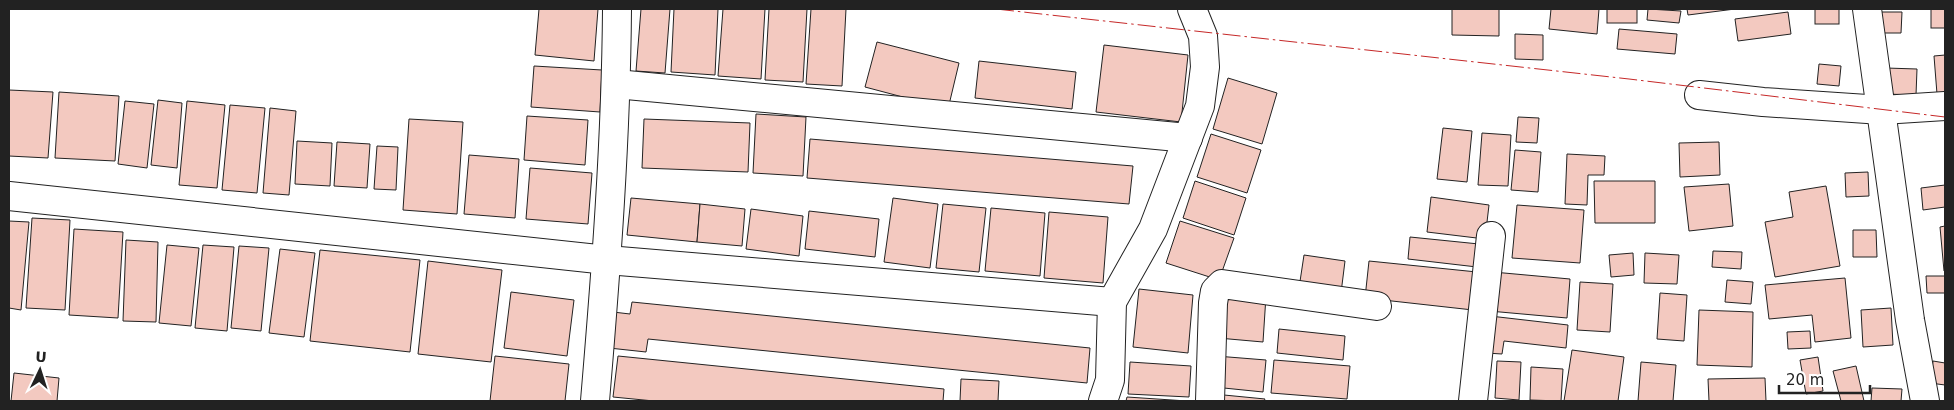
<svg xmlns="http://www.w3.org/2000/svg" width="1954" height="410" font-family="'DejaVu Sans',sans-serif">
	<style>
		.building { fill: #f3c9c0; stroke: #222 }
		.lines { fill: none; stroke-linecap: round; stroke-linejoin: round }
		.minor-casing { stroke: #222; stroke-width: 30 }
		.minor { stroke: #fff; stroke-width: 28 }
		.power { stroke: #c62828; stroke-width: 1; stroke-dasharray: 18 4 2.5 4; stroke-linecap: butt }
	</style>
	<rect width="100%" height="100%" fill="#fff"/>
	<g class="building">
		<polygon points="539,9 598,9 594,61 535,55"/>
		<polygon points="641,9 670,9 665,73 636,71"/>
		<polygon points="674,9 718,9 715,75 671,72"/>
		<polygon points="723,9 765,9 761,79 718,76"/>
		<polygon points="769,9 807,9 803,82 765,80"/>
		<polygon points="811,9 846,9 842,86 806,84"/>
		<polygon points="1452,9 1499,9 1499,36 1452,35"/>
		<polygon points="1551,9 1599,9 1597,34 1549,29"/>
		<rect x="1607" y="9" width="30" height="14"/>
		<polygon points="1648,9 1681,11 1679,23 1647,20"/>
		<polygon points="1687,9 1735,9 1688,15"/>
		<rect x="1815" y="9" width="24" height="15"/>
		<rect x="1931" y="9" width="14" height="19"/>
		<polygon points="1788,12 1791,34 1738,41 1735,19"/>
		<polygon points="1881,12 1902,12 1901,33 1881,33"/>
		<polygon points="1619,29 1677,34 1675,54 1617,49"/>
		<polygon points="1515,34 1543,35 1543,60 1515,59"/>
		<polygon points="877,42 959,63 948,109 865,87"/>
		<polygon points="1104,45 1188,55 1181,122 1096,112"/>
		<polygon points="1945,55 1945,93 1937,94 1934,56"/>
		<polygon points="979,61 1076,72 1072,109 975,98"/>
		<polygon points="1819,64 1841,66 1839,86 1817,84"/>
		<polygon points="534,66 602,70 600,112 531,107"/>
		<polygon points="1886,68 1917,69 1916,95 1885,94"/>
		<polygon points="1228,78 1277,93 1262,144 1213,129"/>
		<polygon points="9,90 53,92 48,158 9,156"/>
		<polygon points="59,92 119,96 115,161 55,158"/>
		<polygon points="158,100 182,103 177,168 151,165"/>
		<polygon points="125,101 154,104 147,168 118,164"/>
		<polygon points="187,101 225,105 217,188 179,185"/>
		<polygon points="230,105 265,108 257,193 222,190"/>
		<polygon points="270,108 296,111 289,195 263,193"/>
		<polygon points="756,114 806,117 803,176 753,173"/>
		<polygon points="527,116 588,120 585,165 524,160"/>
		<polygon points="1518,117 1539,118 1537,143 1516,142"/>
		<polygon points="409,119 463,122 457,214 403,210"/>
		<polygon points="644,119 750,123 748,172 642,168"/>
		<polygon points="1443,128 1472,131 1467,182 1437,179"/>
		<polygon points="1482,133 1511,135 1508,186 1478,185"/>
		<polygon points="1211,134 1261,150 1247,193 1197,177"/>
		<polygon points="810,139 1133,166 1129,204 807,178"/>
		<polygon points="297,141 332,143 330,186 295,184"/>
		<polygon points="337,142 370,144 367,188 334,186"/>
		<polygon points="1719,142 1720,175 1680,177 1679,143"/>
		<polygon points="377,146 398,147 396,190 374,189"/>
		<polygon points="1515,150 1541,152 1538,192 1511,190"/>
		<polygon points="1567,154 1605,156 1604,175 1588,175 1587,205 1565,204"/>
		<polygon points="469,155 519,159 515,218 464,214"/>
		<polygon points="530,168 592,173 588,224 526,219"/>
		<polygon points="1868,172 1869,196 1846,197 1845,173"/>
		<polygon points="1195,181 1246,198 1234,235 1183,218"/>
		<polygon points="1594,181 1655,181 1655,223 1595,223"/>
		<polygon points="1729,184 1733,226 1689,231 1684,187"/>
		<polygon points="1945,185 1945,207 1923,210 1921,188"/>
		<polygon points="1826,186 1840,266 1775,277 1765,222 1793,217 1789,192"/>
		<polygon points="1431,197 1489,205 1485,239 1427,232"/>
		<polygon points="631,198 700,204 697,242 627,235"/>
		<polygon points="893,198 938,204 930,268 884,262"/>
		<polygon points="700,204 745,209 742,246 697,242"/>
		<polygon points="943,204 986,208 979,272 936,268"/>
		<polygon points="1517,205 1584,210 1580,263 1512,258"/>
		<polygon points="991,208 1045,213 1040,276 985,271"/>
		<polygon points="751,209 803,216 799,256 746,249"/>
		<polygon points="809,211 879,219 875,257 805,249"/>
		<polygon points="1049,212 1108,217 1103,283 1044,278"/>
		<polygon points="32,218 70,220 65,310 26,308"/>
		<polygon points="9,221 29,222 21,310 9,308"/>
		<polygon points="1180,221 1234,238 1219,280 1166,263"/>
		<polygon points="1945,226 1945,270 1944,271 1940,227"/>
		<polygon points="74,229 123,232 118,318 69,315"/>
		<polygon points="1853,230 1876,230 1877,257 1853,257"/>
		<polygon points="1410,237 1479,244 1477,267 1408,259"/>
		<polygon points="126,240 158,242 156,322 123,321"/>
		<polygon points="167,245 199,248 191,326 159,323"/>
		<polygon points="203,245 234,247 227,331 195,328"/>
		<polygon points="239,246 269,248 261,331 231,328"/>
		<polygon points="280,249 315,253 304,337 269,333"/>
		<polygon points="320,250 420,260 410,352 310,341"/>
		<polygon points="1713,251 1742,252 1741,269 1712,267"/>
		<polygon points="1633,253 1634,275 1611,277 1609,255"/>
		<polygon points="1645,253 1679,255 1677,284 1644,283"/>
		<polygon points="1304,255 1345,261 1341,293 1299,288"/>
		<polygon points="428,261 502,270 491,362 418,354"/>
		<polygon points="1369,261 1477,272 1473,310 1365,298"/>
		<polygon points="1493,272 1570,279 1567,318 1489,311"/>
		<polygon points="1926,276 1945,276 1945,293 1927,293"/>
		<polygon points="1845,278 1851,338 1815,342 1812,315 1769,319 1765,285"/>
		<polygon points="1727,280 1753,282 1751,304 1725,302"/>
		<polygon points="1580,282 1613,284 1610,332 1577,330"/>
		<polygon points="1139,289 1193,295 1188,353 1133,347"/>
		<polygon points="511,292 574,300 567,356 504,348"/>
		<polygon points="1222,292 1266,296 1263,342 1218,338"/>
		<polygon points="1660,293 1687,295 1684,341 1657,339"/>
		<polygon points="632,302 1090,348 1087,383 648,339 646,352 609,348 613,312 630,314"/>
		<polygon points="1891,308 1893,345 1863,347 1861,310"/>
		<polygon points="1699,310 1753,312 1752,367 1697,365"/>
		<polygon points="1490,316 1568,325 1566,348 1504,341 1502,354 1486,353"/>
		<polygon points="1279,329 1345,336 1343,360 1277,353"/>
		<polygon points="1810,331 1811,348 1788,349 1787,332"/>
		<polygon points="1572,350 1624,357 1618,401 1564,401"/>
		<polygon points="495,356 569,364 565,401 490,401"/>
		<polygon points="618,356 944,389 943,401 654,401 613,397"/>
		<polygon points="1216,356 1266,360 1263,392 1214,387"/>
		<polygon points="1818,357 1823,391 1806,394 1800,360"/>
		<polygon points="1274,360 1350,366 1347,399 1271,393"/>
		<polygon points="1497,361 1521,362 1519,400 1495,398"/>
		<polygon points="1933,361 1945,363 1945,385 1930,383"/>
		<polygon points="1130,362 1191,366 1189,397 1128,394"/>
		<polygon points="1641,362 1676,365 1673,401 1638,401"/>
		<polygon points="1856,366 1864,401 1841,401 1833,371"/>
		<polygon points="1531,367 1563,369 1561,401 1530,400"/>
		<polygon points="14,373 59,378 57,401 11,401"/>
		<polygon points="1765,378 1766,401 1709,401 1708,379"/>
		<polygon points="961,379 999,381 998,401 960,401"/>
		<polygon points="1872,388 1902,389 1901,401 1871,401"/>
		<polygon points="1224,395 1265,399 1264,401 1223,401"/>
		<polygon points="1127,397 1187,401 1126,401"/>
	</g>
	<g class="lines">
		<defs>
			<g id="minor">
				<polyline points="1867,9 1910,320 1925,401"/>
				<polyline points="616,84 1188,138"/>
				<polyline points="1699,95 1763,102 1882,110 1945,106"/>
				<polyline points="9,196 607,260 1112,302"/>
				<path d="M 595,401 C 606,271 616,140 617,9"/>
				<polyline points="1103,401 1110,380 1112,302 1153,229 1200,106 1205,67 1203,36 1192,9"/>
				<polyline points="1210,401 1213,303 1215,291 1222,284 1377,306"/>
				<polyline points="1473,401 1491,236"/>
			</g>
		</defs>
		<use href="#minor" class="minor-casing"/>
		<use href="#minor" class="minor"/>
		<polyline class="power" points="996,9 1629,79 1945,117"/>
	</g>
	<rect width="1954" height="410" fill="none" stroke="#222222" stroke-width="20"/>
	<g transform="translate(40 370) rotate(4)" stroke="#ffffff" stroke-width="4" paint-order="stroke">
	<path d="M0-4L9 19L0 12L-9 19Z" fill="#222222"/>
	<text y="-8" font-size="14" font-weight="bold" text-anchor="middle" fill="#222222">U</text>
	</g>
	<path d="M1779 385v8h91v-8" fill="none" stroke="#222222" stroke-width="2.5"/>
	<text x="1786" y="385" font-size="15" fill="#222222" stroke="#ffffff" stroke-width="4" paint-order="stroke">20 m</text>
</svg>
